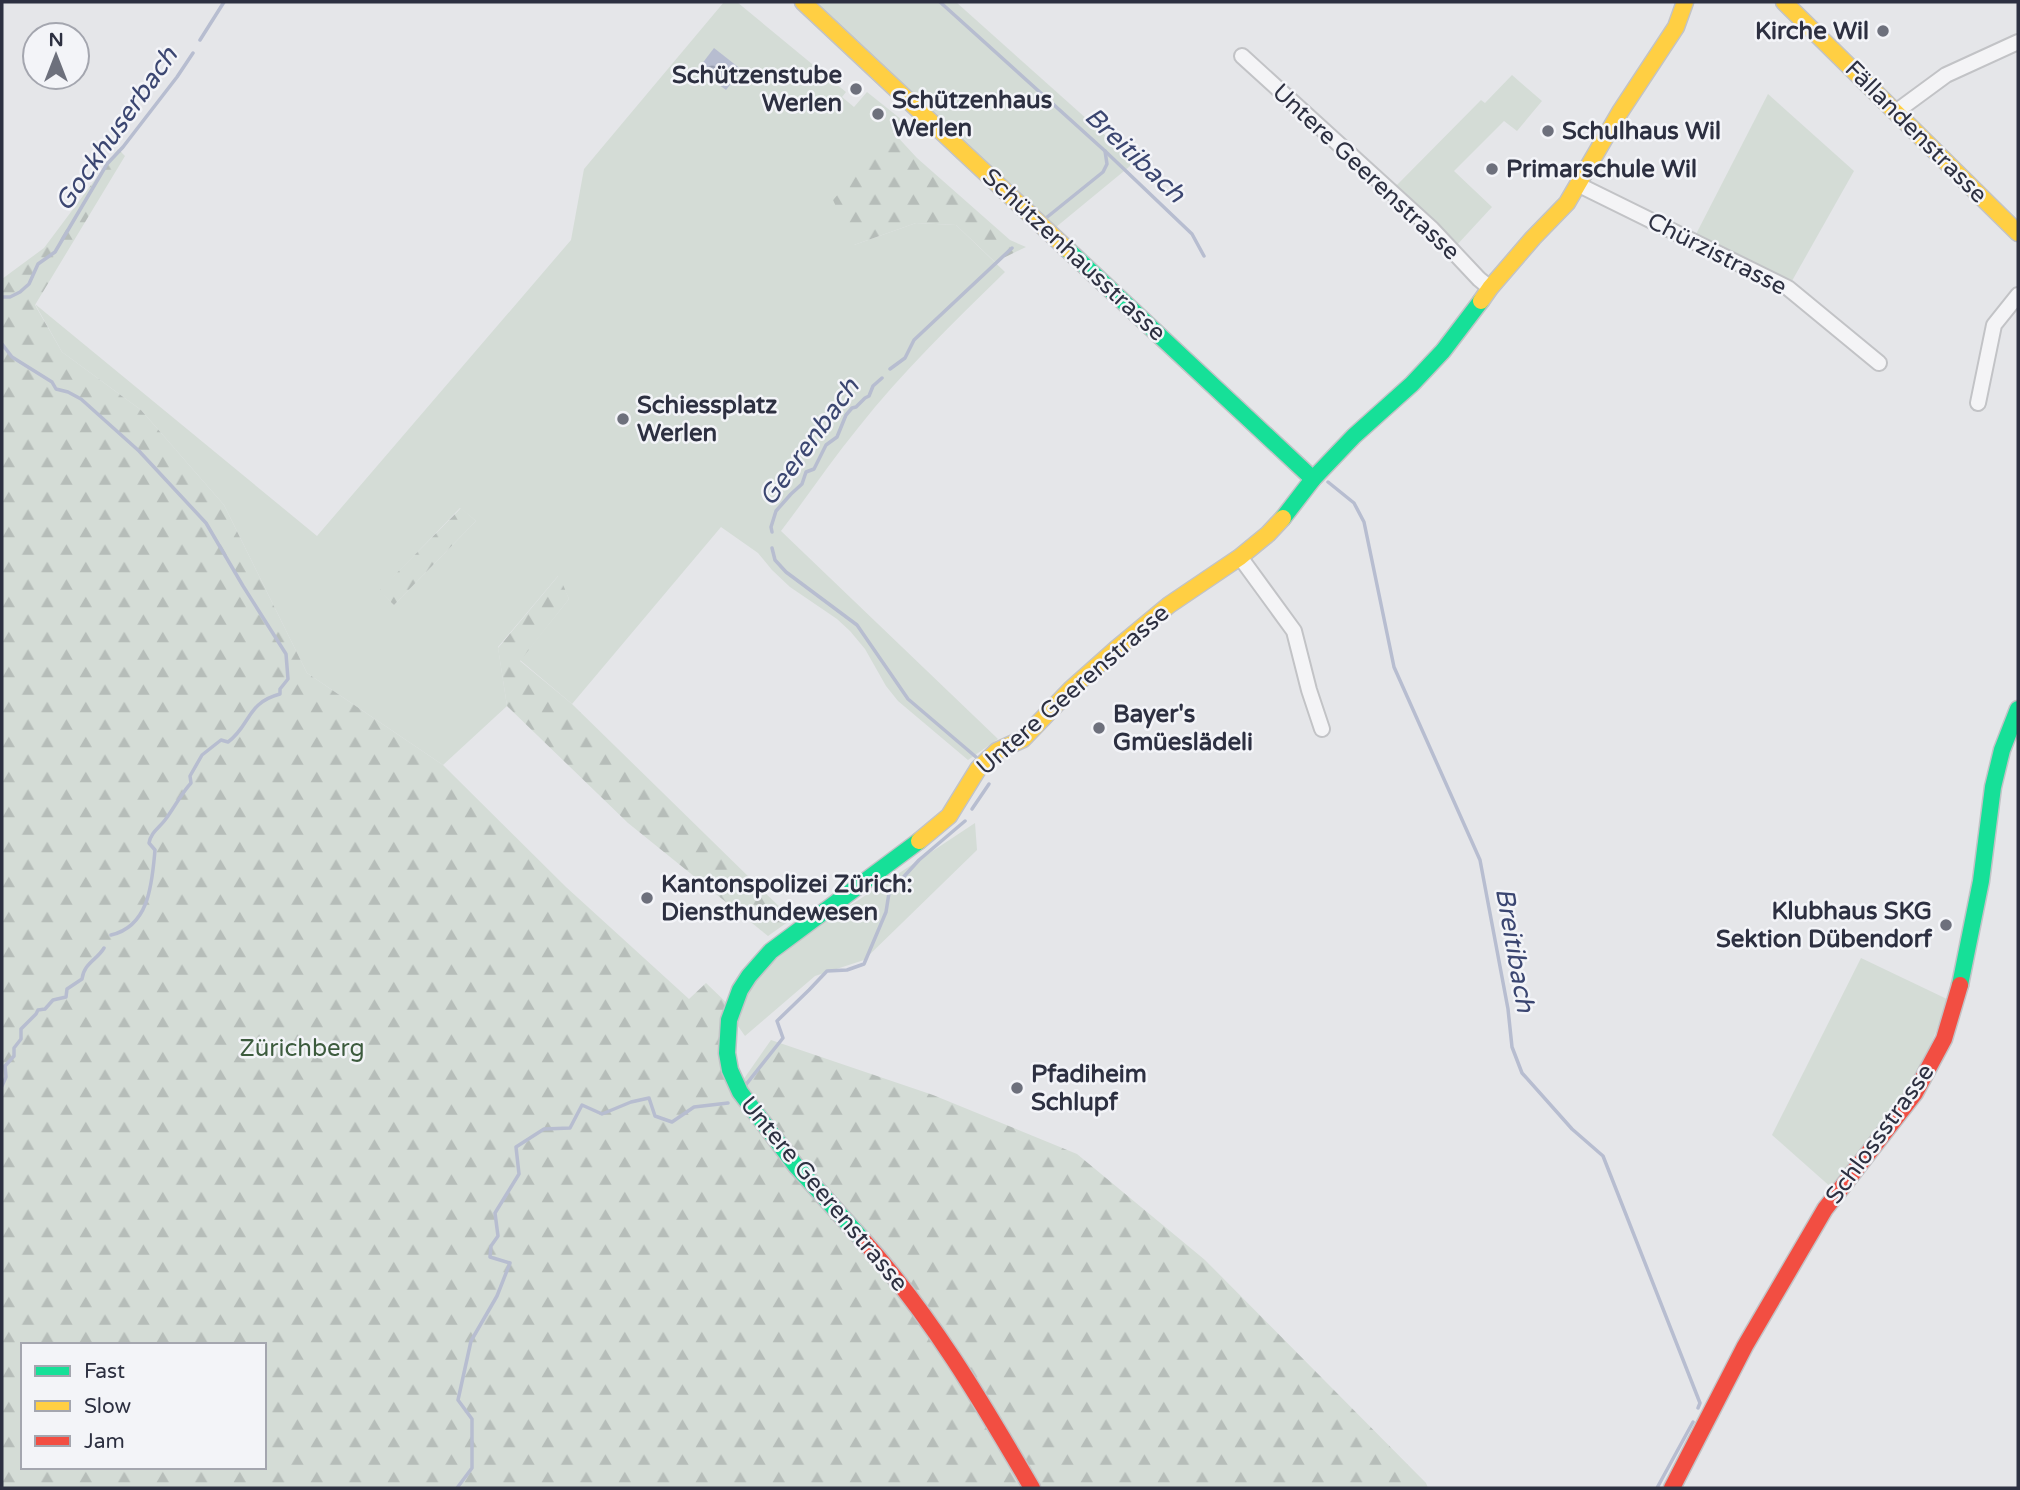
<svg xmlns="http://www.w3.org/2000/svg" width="2020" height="1490" font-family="'Varela Round',sans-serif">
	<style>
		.green { fill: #d4dcd6; fill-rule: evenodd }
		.forest { fill: url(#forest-firs); fill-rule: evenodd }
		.water { fill: url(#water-ripples) }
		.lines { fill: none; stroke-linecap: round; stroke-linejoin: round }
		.stream { stroke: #b7bdd0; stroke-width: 3.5 }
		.street-casing { stroke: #c2c3c6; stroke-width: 18 }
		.fast-casing { stroke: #c2c3c6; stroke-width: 19 }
		.slow-casing { stroke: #c2c3c6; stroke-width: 19 }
		.jam-casing { stroke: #c2c3c6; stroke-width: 19 }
		.street { stroke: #f4f4f6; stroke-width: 14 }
		.fast { stroke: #16e098; stroke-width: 16 }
		.slow { stroke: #ffcf43; stroke-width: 16 }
		.jam { stroke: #f24e42; stroke-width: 16 }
		.poi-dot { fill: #6d707c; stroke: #f3f4f8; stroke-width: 2.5 }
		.labels { text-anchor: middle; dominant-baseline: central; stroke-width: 5; stroke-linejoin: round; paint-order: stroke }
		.poi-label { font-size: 24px; font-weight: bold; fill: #2d3041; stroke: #f3f4f8; text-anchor: start }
		.street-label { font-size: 24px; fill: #2d3041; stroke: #f3f4f8 }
		.park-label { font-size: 24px; fill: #3c5b3d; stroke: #f3f4f8 }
		.water-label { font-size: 26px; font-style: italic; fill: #3b4671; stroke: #f3f4f8 }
	</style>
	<defs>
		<pattern id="forest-firs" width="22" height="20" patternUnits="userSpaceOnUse" patternTransform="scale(1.75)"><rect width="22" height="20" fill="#d4dcd6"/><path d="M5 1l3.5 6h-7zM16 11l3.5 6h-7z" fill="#b6bdb9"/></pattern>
		<pattern id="water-ripples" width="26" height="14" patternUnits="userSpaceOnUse" patternTransform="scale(1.75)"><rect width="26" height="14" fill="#b7bdd0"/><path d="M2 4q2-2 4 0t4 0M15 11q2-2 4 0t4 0" fill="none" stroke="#959aaa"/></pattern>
	</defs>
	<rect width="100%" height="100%" fill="#e5e6e9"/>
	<g class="green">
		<path d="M 724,2 L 737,2 L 846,92 L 842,97 L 854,107 L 867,92 L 902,120 L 890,136 L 854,245 L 916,223 L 956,225 L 1005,272 C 954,322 902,372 858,428 C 831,461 807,497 781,531 L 998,739 L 968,760 L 898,701 L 886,686 L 865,649 L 850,631 L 837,619 L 790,587 L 772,570 L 758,553 L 721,527 L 572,704 L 520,660 L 569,599 L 558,576 L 498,647 L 507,706 L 443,765 L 307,673 L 224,505 L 141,410 L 62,352 L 35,304 L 317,536 L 571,240 L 584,169 ZM 460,508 L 476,521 L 394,605 L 380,591 Z"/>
		<polygon points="803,2 956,2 1135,162 1050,232"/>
		<polygon points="1512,75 1542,101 1517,131 1504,121 1454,171 1492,207 1456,246 1395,187 1481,100 1485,103"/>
		<polygon points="1768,94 1854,171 1788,288 1693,240"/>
		<polygon points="975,823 977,850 864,960 815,976 745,1036 733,1019 749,985 795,942"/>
		<polygon points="1861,958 1949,1000 1916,1080 1833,1189 1772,1135"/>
	</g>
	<g class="forest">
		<polygon points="893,132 917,158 1010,240 1026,247 995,262 956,225 916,223 854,245 833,200"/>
		<path d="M 118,149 L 125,156 L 35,305 L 62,352 L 141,410 L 224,505 L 307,673 L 443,765 L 566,887 L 689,999 L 706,983 L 732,1008 L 734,1058 L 743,1080 L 771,1040 L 933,1095 L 1077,1154 L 1205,1260 L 1426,1483 L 1428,1488 L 2,1488 L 2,279 L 44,248 ZM 23,1345 L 264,1345 L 264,1467 L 23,1467 Z"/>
		<polygon points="461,508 476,521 394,605 379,591"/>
		<polygon points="559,575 569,599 520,661 572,704 792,919 768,936 628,823 507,706 498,648"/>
	</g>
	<polygon class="water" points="714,48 742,70 726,90 698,69"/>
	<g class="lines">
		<g class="stream">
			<polyline points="940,2 1105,151 1192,234 1204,256"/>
			<polyline points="200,40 224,2"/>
			<polyline points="1046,218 1103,172 1107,164 1105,151"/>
			<polyline points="2,297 10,297 20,292 29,284 38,264 55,252 107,164 123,147 177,77 193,53"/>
			<path d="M 2,344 L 12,357 L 52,382 L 56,389 L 68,392 L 81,399 L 139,451 L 206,523 L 243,586 L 286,654 L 288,679 L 280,689 L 280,694 C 246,703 251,725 228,742 L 221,740 L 202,755 L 190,776 L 191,783 C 181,794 174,808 165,820 C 159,828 151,832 149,843 L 155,850 C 152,882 150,926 111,935"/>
			<polyline points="890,369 905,358 914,340 1012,248"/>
			<polyline points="1328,482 1354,503 1364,522 1394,667 1480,860 1508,1009 1512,1047 1522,1073 1572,1129 1603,1156 1700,1403 1698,1408"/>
			<polyline points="772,532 771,527 776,511 791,494 802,484 806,472 814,469 826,445 837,437 846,415 852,408 856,407 865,398 869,396 873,386 882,378"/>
			<polyline points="772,548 775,560 786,572 857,625 908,699 976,757"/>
			<polyline points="972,809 989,784"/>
			<path d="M 2,1086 L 6,1077 L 5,1066 L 14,1056 L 14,1048 L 21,1039 L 21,1029 L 36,1014 L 38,1010 L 45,1009 L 53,1000 L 66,997 L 67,989 L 82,979 C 84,963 97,960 104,948"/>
			<polyline points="744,1087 783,1038 777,1021 809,990 827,971 847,970 864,964 886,912 889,893 919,860 965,821"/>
			<polyline points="457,1488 472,1468 472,1419 458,1400 471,1341 497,1296 510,1263 490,1257 491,1246 498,1236 495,1213 519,1174 516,1147 544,1129 570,1128 582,1105 602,1114 631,1102 649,1098 655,1116 672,1122 694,1107 728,1103"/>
			<polyline points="1657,1488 1693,1422"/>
		</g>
		<defs>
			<g id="street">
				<polyline points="1242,56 1432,229 1479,279 1490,288"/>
				<polyline points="1897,111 1946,75 2018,42"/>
				<polyline points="1579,185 1788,288 1879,363"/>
				<polyline points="1978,403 1994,325 2018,295"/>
				<polyline points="1240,557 1294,631 1309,690 1322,729"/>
			</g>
			<g id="fast">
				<polyline points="1068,250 1313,479"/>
				<polyline points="1283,518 1313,479 1354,436 1412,384 1443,351 1481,301"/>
				<polyline points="1960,985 1981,881 1993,787 2002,750 2018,709"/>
				<polyline points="863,1240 796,1166 740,1092 730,1070 727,1053 729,1020 740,990 749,976 771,951 919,841"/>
			</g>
			<g id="slow">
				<polyline points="803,2 1068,250"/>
				<polyline points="1784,2 2018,233"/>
				<polyline points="1481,301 1490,288 1533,238 1567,203 1620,112 1676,27 1685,2"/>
				<polyline points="919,841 949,816 978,769 997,751 1023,739 1071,689 1116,649 1169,605 1240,557 1268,534 1283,518"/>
			</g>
			<g id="jam">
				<path d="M 863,1240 C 930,1314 982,1402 1032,1488"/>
				<polyline points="1672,1488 1745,1346 1825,1209 1915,1093 1944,1039 1960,985"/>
			</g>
		</defs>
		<use href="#street" class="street-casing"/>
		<use href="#fast" class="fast-casing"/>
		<use href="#slow" class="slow-casing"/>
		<use href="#jam" class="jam-casing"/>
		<use href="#street" class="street"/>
		<use href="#fast" class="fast"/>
		<use href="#slow" class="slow"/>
		<use href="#jam" class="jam"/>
	</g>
	<g class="poi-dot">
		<circle cx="1883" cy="31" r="7"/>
		<circle cx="856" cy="89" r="7"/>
		<circle cx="878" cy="114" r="7"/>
		<circle cx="1548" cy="131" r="7"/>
		<circle cx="1492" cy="169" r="7"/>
		<circle cx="623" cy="419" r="7"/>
		<circle cx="1099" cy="728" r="7"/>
		<circle cx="647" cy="898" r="7"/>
		<circle cx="1946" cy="925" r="7"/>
		<circle cx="1017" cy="1088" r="7"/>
	</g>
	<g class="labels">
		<g class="poi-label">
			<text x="1869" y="31" text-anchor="end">Kirche Wil</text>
			<text x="842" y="75" text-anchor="end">Schützenstube<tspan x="842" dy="28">Werlen</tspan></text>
			<text x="892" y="100">Schützenhaus<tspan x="892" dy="28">Werlen</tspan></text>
			<text x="1562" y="131">Schulhaus Wil</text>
			<text x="1506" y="169">Primarschule Wil</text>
			<text x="637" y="405">Schiessplatz<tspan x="637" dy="28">Werlen</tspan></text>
			<text x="1113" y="714">Bayer's<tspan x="1113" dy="28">Gmüeslädeli</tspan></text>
			<text x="661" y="884">Kantonspolizei Zürich:<tspan x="661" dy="28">Diensthundewesen</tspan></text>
			<text x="1932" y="911" text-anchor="end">Klubhaus SKG<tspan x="1932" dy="28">Sektion Dübendorf</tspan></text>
			<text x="1031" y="1074">Pfadiheim<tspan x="1031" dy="28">Schlupf</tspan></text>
		</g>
		<g class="street-label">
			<text transform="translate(1916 132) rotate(45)">Fällandenstrasse</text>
			<text transform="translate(1366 172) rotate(43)">Untere Geerenstrasse</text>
			<text transform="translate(1717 254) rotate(27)">Chürzistrasse</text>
			<text transform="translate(1074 255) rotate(43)">Schützenhausstrasse</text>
			<text transform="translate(1073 690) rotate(-41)">Untere Geerenstrasse</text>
			<text transform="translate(1880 1134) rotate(-54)">Schlossstrasse</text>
			<text transform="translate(824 1194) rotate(50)">Untere Geerenstrasse</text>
		</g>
		<g class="park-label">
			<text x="302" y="1048">Zürichberg</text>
		</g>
		<g class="water-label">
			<text transform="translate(116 129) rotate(-55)">Gockhuserbach</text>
			<text transform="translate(1135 155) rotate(43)">Breitibach</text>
			<text transform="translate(809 442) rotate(-54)">Geerenbach</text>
			<text transform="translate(1515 950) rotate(80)">Breitibach</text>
		</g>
	</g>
	<rect width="2020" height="1490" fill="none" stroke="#2d3041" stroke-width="7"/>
	<rect x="21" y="1343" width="245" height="126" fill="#f3f4f8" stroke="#a4a6af" stroke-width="2"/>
	<rect x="35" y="1366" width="35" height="10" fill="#16e098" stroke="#a4a6af" stroke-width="2"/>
	<text x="84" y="1378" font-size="21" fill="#2d3041">Fast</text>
	<rect x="35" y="1401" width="35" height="10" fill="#ffcf43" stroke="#a4a6af" stroke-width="2"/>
	<text x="84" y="1413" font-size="21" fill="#2d3041">Slow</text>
	<rect x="35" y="1436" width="35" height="10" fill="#f24e42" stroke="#a4a6af" stroke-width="2"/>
	<text x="84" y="1448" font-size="21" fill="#2d3041">Jam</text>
	<g transform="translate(56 56)"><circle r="33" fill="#f3f4f8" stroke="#a4a6af" stroke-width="2"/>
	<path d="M0-5L12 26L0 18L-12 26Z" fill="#6d707c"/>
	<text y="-10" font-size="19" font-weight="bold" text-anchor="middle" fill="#2d3041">N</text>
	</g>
</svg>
